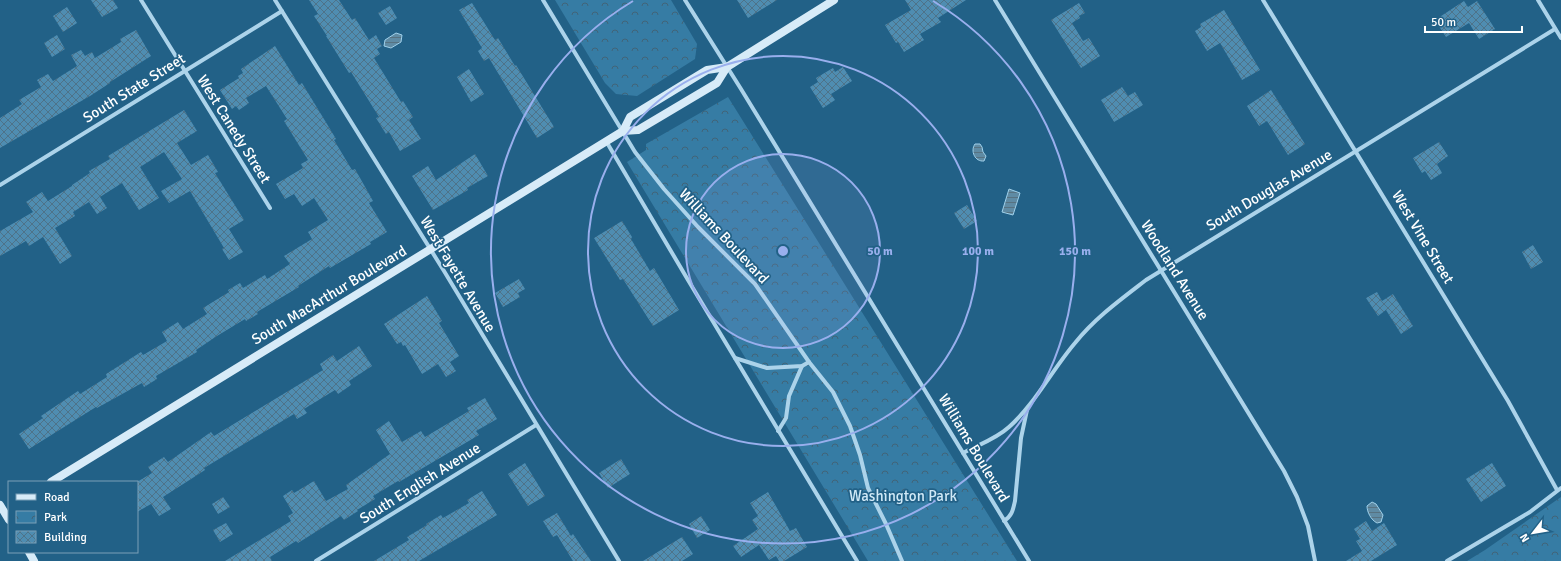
<svg xmlns="http://www.w3.org/2000/svg" width="1561" height="561" font-family="Signika,sans-serif">
	<style>
		.park { fill: url(#park-crowns) }
		.water { fill: url(#water-rules); stroke: #a0d1eb }
		.building { fill: url(#building-cross-hatch) }
		.lines { fill: none; stroke-linecap: round; stroke-linejoin: round }
		.street { stroke: #acd3ea; stroke-width: 4 }
		.secondary { stroke: #d7ebf8; stroke-width: 8 }
		.ring { fill: none; stroke: #99afed; stroke-width: 2 }
		.labels { text-anchor: middle; dominant-baseline: central; stroke-width: 3.5; stroke-linejoin: round; paint-order: stroke }
		.street-label { font-size: 15px; fill: #fff; stroke: #226187 }
		.park-label { font-size: 15px; fill: #d0e9f7; stroke: #226187 }
		.centre { fill: #99afed; stroke: #226187; stroke-width: 2 }
		.ring-label { font-size: 12px; text-anchor: middle; font-weight: bold; fill: #99afed; stroke: #226187; stroke-width: 3.5; stroke-linejoin: round; paint-order: stroke }
	</style>
	<defs>
		<pattern id="park-crowns" width="20" height="18" patternUnits="userSpaceOnUse"><rect width="20" height="18" fill="#367ca4"/><path d="M2 6a3 3 0 1 1 6 0M12 15a3 3 0 1 1 6 0" fill="none" stroke="#416478"/></pattern>
		<pattern id="water-rules" width="6" height="5" patternUnits="userSpaceOnUse"><rect width="6" height="5" fill="#5f8ba4"/><path d="M0 2.5h6" fill="none" stroke="#577281"/></pattern>
		<pattern id="building-cross-hatch" width="8" height="8" patternUnits="userSpaceOnUse"><rect width="8" height="8" fill="#4f8db1"/><path d="M0 0l8 8M0 8l8-8" fill="none" stroke="#4e7389"/></pattern>
	</defs>
	<rect width="100%" height="100%" fill="#226187"/>
	<g class="park">
		<polygon points="555,0 671,0 697,44 695,59 637,96 616,94 605,83"/>
		<polygon points="728,97 1017,561 868,561 627,162 646,150 646,144"/>
		<polygon points="1561,497 1561,561 1467,561 1485,550"/>
	</g>
	<g class="water">
		<polygon points="396,33 402,35 401,42 391,48 384,46 385,40"/>
		<path d="M 975,144 L 980,144 L 982,147 L 983,152 L 986,156 L 984,161 C 975,162 970,151 975,144 Z"/>
		<polygon points="1009,189 1020,193 1013,215 1002,212"/>
		<path d="M 1372,502 L 1376,504 L 1383,515 L 1381,522 L 1377,523 C 1371,520 1367,512 1367,506 Z"/>
	</g>
	<g class="building">
		<polygon points="91,0 113,0 118,8 102,17"/>
		<polygon points="309,0 339,0 352,20 355,18 369,40 376,35 382,46 377,49 380,54 374,58 401,102 403,101 413,117 409,120 421,139 400,151 389,132 386,134 376,118 379,117 351,72 349,73 326,36 327,36 314,16 318,14"/>
		<polygon points="737,0 777,0 748,18"/>
		<polygon points="905,0 966,0 938,18 941,22 920,34 924,40 904,52 898,42 896,43 885,25 911,10"/>
		<polygon points="1464,1 1468,7 1477,1 1495,29 1479,39 1469,23 1446,37 1435,20"/>
		<polygon points="472,3 495,40 498,38 515,66 516,65 554,127 537,138 489,58 484,61 478,51 482,48 459,10"/>
		<polygon points="1079,3 1085,13 1079,16 1080,18 1072,23 1083,41 1089,38 1100,56 1081,68 1051,20"/>
		<polygon points="390,6 397,18 386,25 378,13"/>
		<polygon points="67,7 77,23 63,32 53,16"/>
		<polygon points="1224,10 1260,70 1242,80 1220,43 1207,51 1195,31 1201,27 1200,24"/>
		<polygon points="136,30 151,56 110,82 110,83 90,96 0,148 0,118 22,104 19,100 41,87 37,80 48,74 53,81 77,66 71,55 81,50 85,56 92,52 95,58 121,42 120,39"/>
		<polygon points="57,35 65,49 52,57 44,43"/>
		<polygon points="275,46 299,85 302,83 327,124 336,139 334,140 352,170 355,169 373,201 369,203 387,232 370,242 371,244 330,268 329,266 298,286 299,287 257,312 258,314 246,321 245,319 217,336 196,350 197,352 156,376 157,379 144,387 142,383 97,408 96,407 29,449 19,434 43,418 41,416 78,391 80,394 107,377 106,374 141,352 143,355 167,341 162,332 178,322 183,329 207,314 203,308 229,292 228,290 240,283 243,288 265,275 267,279 290,264 284,256 312,239 308,232 328,220 314,198 302,206 294,194 285,199 276,184 303,168 301,164 308,160 284,121 287,119 266,86 246,98 249,103 239,110 236,106 232,109 220,90 239,78 238,76 243,73 241,69"/>
		<polygon points="843,67 852,81 831,94 835,100 823,108 810,87 818,82 816,78 833,68 835,72"/>
		<polygon points="469,69 484,94 471,102 457,77"/>
		<polygon points="1122,87 1128,96 1135,92 1143,105 1114,122 1101,100"/>
		<polygon points="1271,90 1305,144 1288,155 1267,121 1259,126 1247,106"/>
		<polygon points="184,110 197,131 177,143 191,165 208,155 218,172 215,173 244,220 229,229 243,252 229,260 222,249 224,248 190,191 169,203 161,191 182,179 164,152 140,167 159,198 139,210 122,183 100,197 107,208 97,214 89,202 73,212 75,216 55,228 72,256 60,264 43,237 29,246 26,241 0,256 0,231 33,212 26,202 42,192 48,201 72,186 72,185 90,173 89,171 110,159 108,156"/>
		<polygon points="1439,142 1448,156 1437,164 1442,173 1431,180 1425,171 1422,173 1413,158"/>
		<polygon points="475,154 488,176 467,188 468,190 433,210 412,176 428,166 436,180"/>
		<polygon points="967,205 977,221 964,229 954,213"/>
		<polygon points="622,221 632,237 631,239 650,271 654,268 679,310 653,326 623,279 620,280 594,238"/>
		<polygon points="1533,245 1543,262 1531,269 1522,252"/>
		<polygon points="519,279 525,289 518,293 520,297 503,307 495,293"/>
		<polygon points="1377,292 1382,301 1393,294 1413,326 1401,334 1386,310 1378,316 1366,298"/>
		<polygon points="427,296 442,321 439,323 459,356 450,362 456,371 446,377 438,364 422,374 405,345 403,346 401,342 397,344 384,324"/>
		<polygon points="359,346 372,366 349,381 351,385 338,394 335,390 304,409 307,413 297,419 294,414 204,468 205,470 163,497 171,509 159,516 151,504 137,512 137,482 152,473 148,467 164,457 168,462 211,432 214,436 323,370 320,364 333,355 337,361"/>
		<polygon points="485,398 497,419 476,431 479,435 399,482 398,481 373,496 375,499 357,510 358,511 344,520 341,516 298,543 296,541 270,557 272,561 225,561 291,521 288,516 293,513 283,496 292,490 294,493 314,481 326,501 348,489 346,485 390,454 376,430 389,421 402,442 421,431 425,437 469,411 467,408"/>
		<polygon points="621,459 630,474 608,488 599,473"/>
		<polygon points="525,463 545,496 528,506 508,474"/>
		<polygon points="1492,463 1506,486 1481,502 1466,479"/>
		<polygon points="482,491 497,515 419,561 374,561 409,540 407,537 427,525 426,524 441,515 443,518 469,503 467,500"/>
		<polygon points="768,492 790,531 796,528 807,547 784,561 779,561 776,556 769,560 759,545 741,557 733,546 758,529 752,520 758,516 750,503"/>
		<polygon points="223,497 230,507 218,514 212,504"/>
		<polygon points="557,513 571,536 573,534 591,561 573,561 557,535 553,537 543,521"/>
		<polygon points="701,516 710,530 697,538 689,524"/>
		<polygon points="1366,521 1372,531 1384,523 1397,545 1371,561 1346,561 1362,551 1356,541 1360,539 1354,529"/>
		<polygon points="226,523 233,534 220,542 213,530"/>
		<polygon points="682,537 693,554 682,561 643,561"/>
	</g>
	<g class="lines">
		<g class="street">
			<polyline points="141,0 270,208"/>
			<polyline points="275,0 444,271 619,561"/>
			<polyline points="543,0 635,152 664,189 698,227 755,284 809,362 833,392 850,426 860,455 868,488 886,524 902,561"/>
			<polyline points="685,0 741,89 1029,561"/>
			<polyline points="995,0 1284,471 1297,497 1308,526 1315,561"/>
			<polyline points="1263,0 1508,401 1557,490"/>
			<polyline points="1538,0 1561,38"/>
			<polyline points="606,141 688,280 857,561"/>
			<polyline points="0,185 282,11"/>
			<polyline points="735,358 767,368 802,366 809,362"/>
			<polyline points="778,431 786,418 789,396 802,366"/>
			<path d="M 963,453 C 978,445 996,439 1009,427 C 1035,404 1052,370 1075,343 C 1095,318 1120,300 1146,280 L 1555,29"/>
			<path d="M 1004,521 C 1012,516 1013,510 1015,501 L 1021,438 L 1027,410"/>
			<polyline points="316,561 536,425"/>
			<polyline points="1447,561 1530,512 1561,488"/>
		</g>
		<g class="secondary">
			<polyline points="623,131 630,117 707,70 727,67 834,0"/>
			<polyline points="51,482 623,131 638,130 717,83 727,67"/>
			<polyline points="0,505 9,520"/>
			<polyline points="29,552 34,561"/>
		</g>
	</g>
	<circle cx="783" cy="251" r="97" fill="#99afed" fill-opacity=".12"/>
	<g class="ring">
		<circle cx="783" cy="251" r="97"/>
		<circle cx="783" cy="251" r="195"/>
		<path d="M933 1A292 292 0 1 1 633 1"/>
	</g>
	<g class="labels">
		<g class="street-label">
			<text transform="translate(134 88) rotate(-32)">South State Street</text>
			<text transform="translate(234 129) rotate(58)">West Canedy Street</text>
			<text transform="translate(1269 190) rotate(-31)">South Douglas Avenue</text>
			<text transform="translate(724 236) rotate(47)">Williams Boulevard</text>
			<text transform="translate(1423 237) rotate(59)">West Vine Street</text>
			<text transform="translate(1175 270) rotate(58)">Woodland Avenue</text>
			<text transform="translate(458 274) rotate(59)">West Fayette Avenue</text>
			<text transform="translate(329 295) rotate(-31)">South MacArthur Boulevard</text>
			<text transform="translate(974 448) rotate(59)">Williams Boulevard</text>
			<text transform="translate(420 483) rotate(-32)">South English Avenue</text>
		</g>
		<g class="park-label">
			<text x="903" y="496">Washington Park</text>
		</g>
	</g>
	<circle cx="783" cy="251" r="6" class="centre"/>
	<g class="ring-label">
		<text x="880" y="255">50 m</text>
		<text x="978" y="255">100 m</text>
		<text x="1075" y="255">150 m</text>
	</g>
	<rect x="8" y="481" width="130" height="72" fill="#226187" stroke="#7aa0b7"/>
	<rect x="16" y="494" width="20" height="6" fill="#d7ebf8" stroke="#7aa0b7"/>
	<text x="44" y="501" font-size="12" fill="#ffffff">Road</text>
	<rect x="16" y="511" width="20" height="12" fill="url(#park-crowns)" stroke="#7aa0b7"/>
	<text x="44" y="521" font-size="12" fill="#ffffff">Park</text>
	<rect x="16" y="531" width="20" height="12" fill="url(#building-cross-hatch)" stroke="#7aa0b7"/>
	<text x="44" y="541" font-size="12" fill="#ffffff">Building</text>
	<g transform="translate(1533 533) rotate(239)" stroke="#226187" stroke-width="3" paint-order="stroke">
	<path d="M0-3L7 15L0 10L-7 15Z" fill="#ffffff"/>
	<text y="-6" font-size="11" font-weight="bold" text-anchor="middle" fill="#ffffff">N</text>
	</g>
	<path d="M1425 26v6h97v-6" fill="none" stroke="#ffffff" stroke-width="2"/>
	<text x="1431" y="26" font-size="12" fill="#ffffff" stroke="#226187" stroke-width="3" paint-order="stroke">50 m</text>
</svg>
